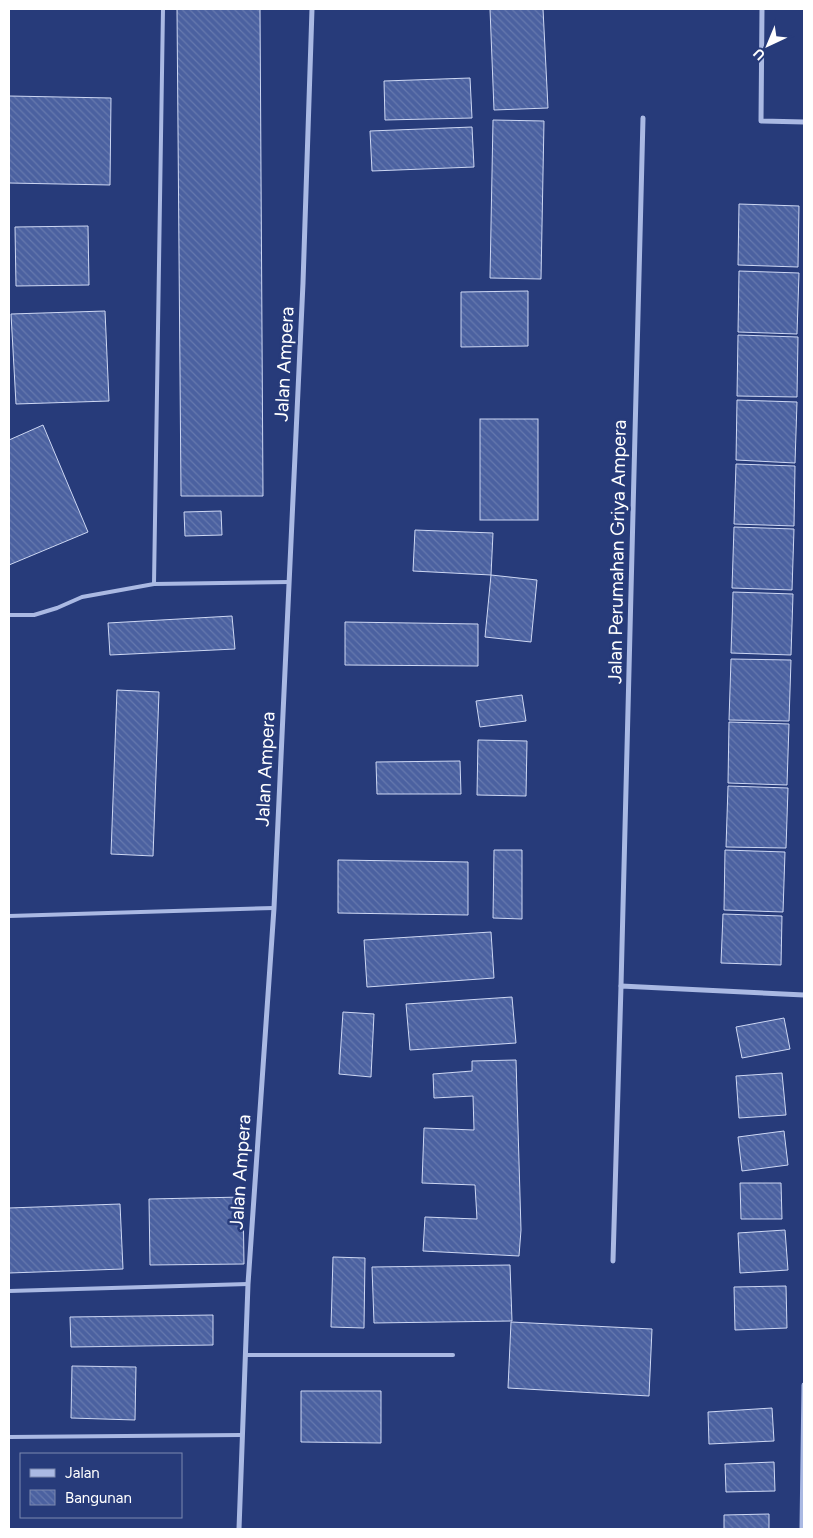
<svg xmlns="http://www.w3.org/2000/svg" width="813" height="1538" font-family="Figtree,sans-serif">
	<style>
		.building { fill: url(#building-back-hatch); stroke: #cdd7f3 }
		.lines { fill: none; stroke-linecap: round; stroke-linejoin: round }
		.service { stroke: #aab9e3; stroke-width: 4 }
		.minor { stroke: #aab9e3; stroke-width: 5 }
		.labels { text-anchor: middle; dominant-baseline: central; stroke-width: 5; stroke-linejoin: round; paint-order: stroke }
		.street-label { font-size: 19px; fill: #fff; stroke: #273b7a }
	</style>
	<defs>
		<pattern id="building-back-hatch" width="6" height="6" patternUnits="userSpaceOnUse" patternTransform="scale(1.25)"><rect width="6" height="6" fill="#4b61a0"/><path d="M-1 5l2 2M0 0l6 6M5-1l2 2" fill="none" stroke="#6679ae"/></pattern>
	</defs>
	<rect width="100%" height="100%" fill="#273b7a"/>
	<g class="building">
		<polygon points="177,9 260,9 263,496 181,496"/>
		<polygon points="490,9 543,9 548,108 494,110"/>
		<polygon points="470,78 472,118 385,120 384,81"/>
		<polygon points="9,96 111,98 110,185 9,183"/>
		<polygon points="493,120 544,121 541,279 490,278"/>
		<polygon points="472,127 474,167 372,171 370,131"/>
		<polygon points="739,204 799,206 798,267 738,265"/>
		<polygon points="88,226 89,285 16,286 15,227"/>
		<polygon points="739,271 799,273 797,334 738,332"/>
		<polygon points="528,291 528,346 461,347 461,292"/>
		<polygon points="105,311 109,401 16,404 11,314"/>
		<polygon points="738,335 798,337 797,397 737,396"/>
		<polygon points="737,400 797,402 795,463 736,460"/>
		<rect x="480" y="419" width="58" height="101"/>
		<polygon points="43,425 88,532 9,565 9,440"/>
		<polygon points="736,464 795,466 794,526 734,524"/>
		<polygon points="221,511 222,535 185,536 184,512"/>
		<polygon points="734,527 794,529 792,590 732,588"/>
		<polygon points="415,530 493,533 491,575 413,571"/>
		<polygon points="491,575 537,580 531,642 485,637"/>
		<polygon points="733,592 793,594 791,655 731,653"/>
		<polygon points="232,616 235,649 110,655 108,623"/>
		<polygon points="345,622 478,624 478,666 345,665"/>
		<polygon points="731,659 791,660 789,721 729,720"/>
		<polygon points="117,690 159,692 153,856 111,854"/>
		<polygon points="522,695 526,721 480,727 476,701"/>
		<polygon points="729,722 789,724 787,785 728,783"/>
		<polygon points="478,740 527,741 526,796 477,795"/>
		<polygon points="460,761 461,794 377,794 376,762"/>
		<polygon points="728,786 788,788 786,848 726,847"/>
		<polygon points="494,850 522,850 522,919 493,918"/>
		<polygon points="725,850 785,852 783,912 724,910"/>
		<polygon points="338,860 468,862 468,915 338,913"/>
		<polygon points="723,914 782,916 781,965 721,963"/>
		<polygon points="491,932 494,978 367,987 364,940"/>
		<polygon points="512,997 516,1043 410,1050 406,1004"/>
		<polygon points="343,1012 374,1014 371,1077 339,1074"/>
		<polygon points="784,1018 790,1049 742,1058 736,1027"/>
		<polygon points="516,1060 521,1230 519,1256 423,1251 425,1217 477,1219 475,1185 422,1183 424,1128 474,1130 473,1096 434,1098 433,1074 472,1071 472,1061"/>
		<polygon points="782,1073 786,1115 739,1118 736,1076"/>
		<polygon points="784,1131 788,1165 742,1171 738,1137"/>
		<polygon points="740,1183 781,1183 782,1219 741,1219"/>
		<polygon points="243,1197 244,1264 150,1265 149,1199"/>
		<polygon points="120,1204 123,1269 9,1273 9,1208"/>
		<polygon points="785,1230 788,1270 740,1273 738,1233"/>
		<polygon points="333,1257 365,1258 364,1328 331,1327"/>
		<polygon points="510,1265 512,1321 374,1323 372,1267"/>
		<polygon points="786,1286 787,1328 735,1330 734,1287"/>
		<polygon points="213,1315 213,1345 71,1347 70,1317"/>
		<polygon points="511,1322 652,1329 649,1396 508,1388"/>
		<polygon points="72,1366 136,1367 135,1420 71,1418"/>
		<polygon points="301,1391 381,1391 381,1443 301,1442"/>
		<polygon points="772,1408 774,1441 709,1444 708,1412"/>
		<polygon points="774,1462 775,1491 726,1492 725,1464"/>
		<polygon points="769,1514 769,1529 724,1529 724,1515"/>
	</g>
	<g class="lines">
		<g class="service">
			<polyline points="154,584 163,9"/>
			<polyline points="9,615 34,615 57,608 82,597 154,584 289,582"/>
			<polyline points="9,916 274,908"/>
			<polyline points="9,1291 248,1284"/>
			<polyline points="245,1355 453,1355"/>
			<polyline points="9,1437 241,1435"/>
		</g>
		<g class="minor">
			<polyline points="762,9 761,121 804,122"/>
			<polyline points="621,986 643,118"/>
			<polyline points="613,1261 621,986 804,995"/>
			<polyline points="239,1529 248,1284 274,908 303,283 312,9"/>
			<polyline points="802,1529 804,1385"/>
		</g>
	</g>
	<g class="labels">
		<g class="street-label">
			<text transform="translate(284 364) rotate(-87)">Jalan Ampera</text>
			<text transform="translate(617 552) rotate(-89)">Jalan Perumahan Griya Ampera</text>
			<text transform="translate(265 769) rotate(-87)">Jalan Ampera</text>
			<text transform="translate(240 1172) rotate(-86)">Jalan Ampera</text>
		</g>
	</g>
	<rect width="813" height="1538" fill="none" stroke="#ffffff" stroke-width="20"/>
	<rect x="20" y="1453" width="162" height="65" fill="#273b7a" stroke="#7d89af"/>
	<rect x="30" y="1469" width="25" height="8" fill="#aab9e3" stroke="#7d89af"/>
	<text x="65" y="1478" font-size="15" fill="#ffffff">Jalan</text>
	<rect x="30" y="1490" width="25" height="15" fill="url(#building-back-hatch)" stroke="#7d89af"/>
	<text x="65" y="1503" font-size="15" fill="#ffffff">Bangunan</text>
	<g transform="translate(768 45) rotate(224)" stroke="#273b7a" stroke-width="4" paint-order="stroke">
	<path d="M0-4L9 19L0 12L-9 19Z" fill="#ffffff"/>
	<text y="-8" font-size="14" font-weight="bold" text-anchor="middle" fill="#ffffff">U</text>
	</g>
</svg>
